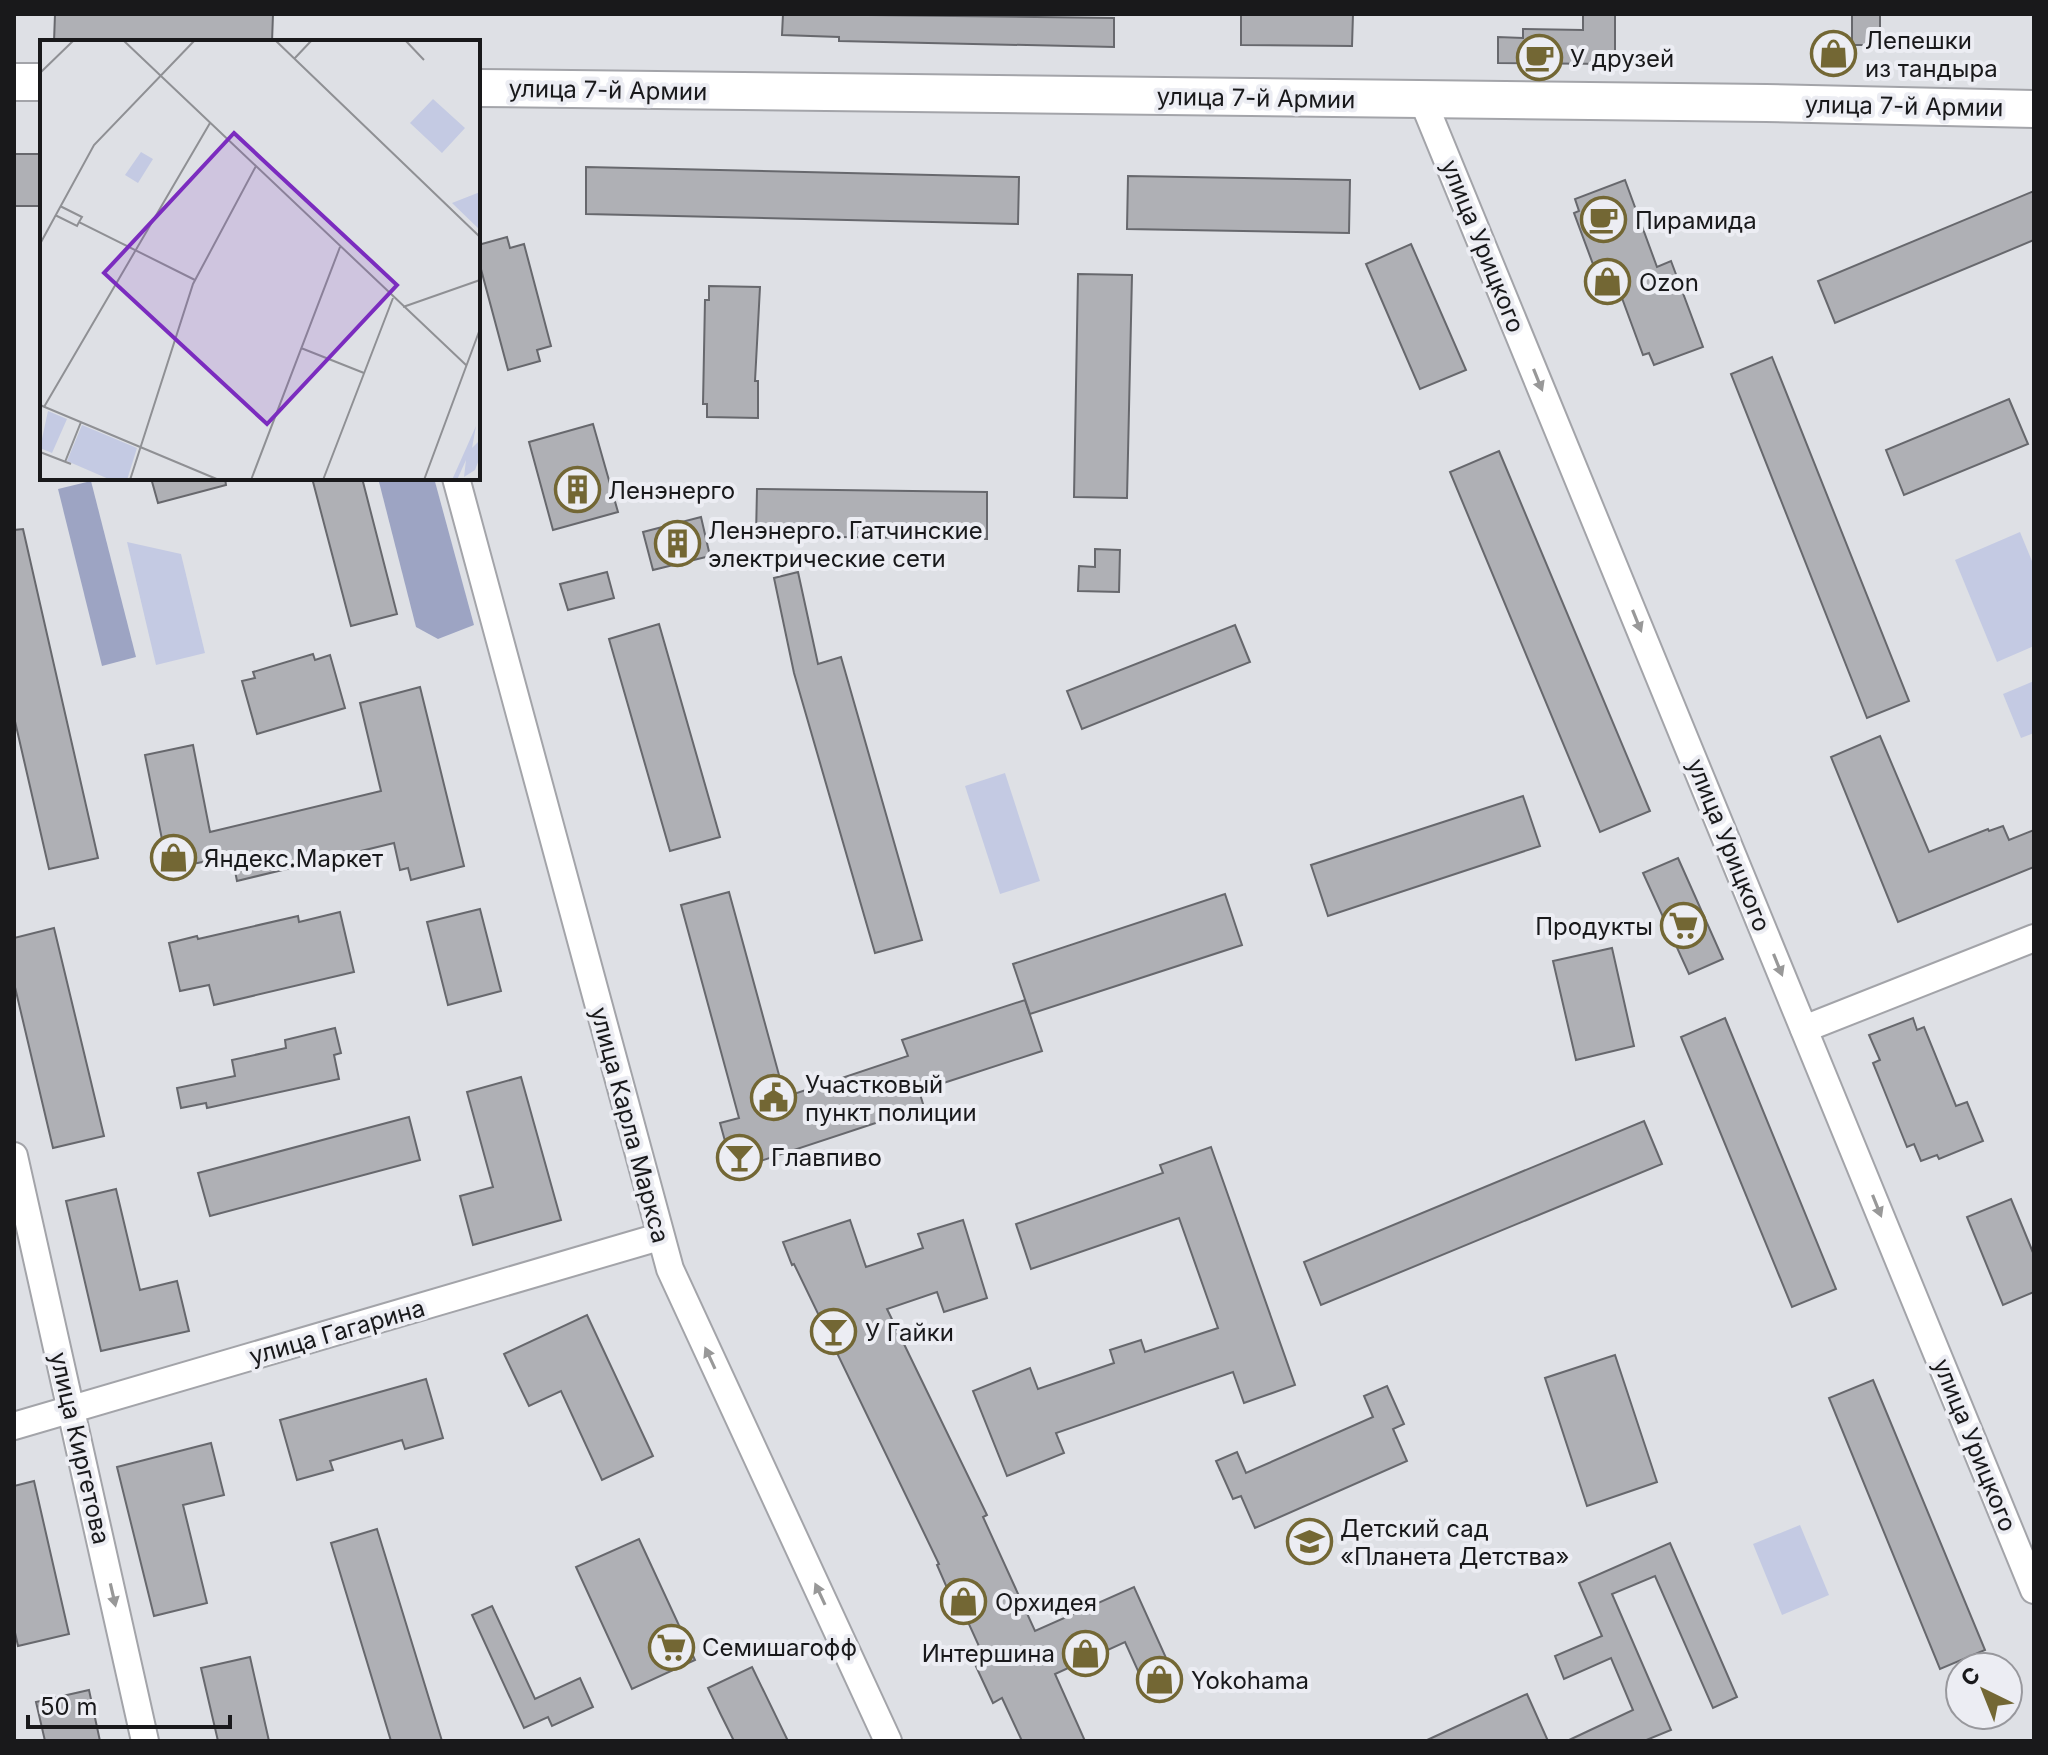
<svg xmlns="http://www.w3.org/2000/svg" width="2048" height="1755" font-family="Inter,sans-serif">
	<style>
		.green { fill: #c4cae3 }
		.forest { fill: #9da4c3 }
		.building { fill: #afb0b5; stroke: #67686d; stroke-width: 2 }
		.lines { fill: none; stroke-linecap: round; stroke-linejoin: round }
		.street-casing { stroke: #a3a4a9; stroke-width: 30 }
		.secondary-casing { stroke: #a3a4a9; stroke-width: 40 }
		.street { stroke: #fff; stroke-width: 26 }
		.secondary { stroke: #fff; stroke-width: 36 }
		.oneway { fill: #989898 }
		.labels { text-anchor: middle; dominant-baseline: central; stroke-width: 8; stroke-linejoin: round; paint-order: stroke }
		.poi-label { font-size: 24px; fill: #19191b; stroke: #ecedf3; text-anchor: start }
		.street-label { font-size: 24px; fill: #19191b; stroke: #ecedf3 }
		.inset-road { fill: none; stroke: #8f9094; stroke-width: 2 }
		.view { fill: #7b2cbf; fill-opacity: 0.15; stroke: #7b2cbf; stroke-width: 4 }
		.inset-edge { fill: none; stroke: #19191b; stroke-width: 4 }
	</style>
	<rect width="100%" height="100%" fill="#dee0e5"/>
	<g class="green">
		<polygon points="2020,532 2034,566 2034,646 1997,662 1955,560"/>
		<polygon points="127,542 181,554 205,653 156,665"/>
		<polygon points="2034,681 2034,733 2021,738 2003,694"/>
		<polygon points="1005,773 1040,881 1000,894 965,786"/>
		<polygon points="1800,1525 1829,1595 1782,1615 1753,1544"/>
	</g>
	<g class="forest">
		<polygon points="378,478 434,478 474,625 438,639 416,627"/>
		<polygon points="91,481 136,657 102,666 58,489"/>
	</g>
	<g class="building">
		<polygon points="55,14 273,14 272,42 54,42"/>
		<polygon points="783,14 1114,18 1114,47 839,41 839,37 782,35"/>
		<polygon points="1241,14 1353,14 1352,46 1241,45"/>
		<polygon points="1583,14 1615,14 1615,64 1498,63 1498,37 1523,38 1523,29 1583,30"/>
		<rect x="1852" y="14" width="28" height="31"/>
		<rect x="14" y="154" width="28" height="52"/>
		<polygon points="586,167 1019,177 1018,224 586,214"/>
		<polygon points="1128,176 1350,180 1349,233 1127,229"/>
		<polygon points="1625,180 1657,267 1671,261 1703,347 1654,365 1649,353 1643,355 1616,282 1607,285 1603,273 1597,275 1574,213 1579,211 1575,199"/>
		<polygon points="2034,191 2034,240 1835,323 1818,281"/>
		<polygon points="507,237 510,248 524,244 551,346 537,350 540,361 508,370 478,258 478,245"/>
		<polygon points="1411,244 1466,370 1420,389 1366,264"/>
		<polygon points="1078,274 1132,275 1127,498 1074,497"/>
		<polygon points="709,286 760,287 755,381 758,381 758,418 707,417 707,404 703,404 705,300 709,300"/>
		<polygon points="1772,357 1909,701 1867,718 1731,374"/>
		<polygon points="2009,399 2028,444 1904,495 1886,450"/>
		<polygon points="593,424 618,512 553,530 529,442"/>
		<polygon points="1499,451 1650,811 1600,832 1450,472"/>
		<polygon points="151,478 225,478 226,485 158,503"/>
		<polygon points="312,478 362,478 397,614 351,626"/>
		<polygon points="757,489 987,492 987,539 756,536"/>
		<polygon points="701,517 710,556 653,570 643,532"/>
		<polygon points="23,529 98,858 49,869 14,717 14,530"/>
		<polygon points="1095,549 1120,550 1119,592 1078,591 1079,566 1095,567"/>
		<polygon points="607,572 614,598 568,610 560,584"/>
		<polygon points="798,572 818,664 841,657 922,940 875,953 794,673 774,578"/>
		<polygon points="659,624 720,837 670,851 609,639"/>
		<polygon points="1235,625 1250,662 1082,729 1067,691"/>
		<polygon points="313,654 315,660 330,655 345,708 257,734 242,681 255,678 253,672"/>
		<polygon points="420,687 464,866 411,880 408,868 400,870 394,843 237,881 232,856 168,869 145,755 193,745 210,832 381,791 360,703"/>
		<polygon points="1880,736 1929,852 1988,829 1989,831 2003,826 2009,840 2034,830 2034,867 1898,922 1831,757"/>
		<polygon points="1523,796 1540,846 1328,916 1311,865"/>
		<polygon points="1678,858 1723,959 1689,974 1643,873"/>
		<polygon points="729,892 785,1097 908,1056 902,1040 1025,1000 1042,1051 919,1091 924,1107 733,1170 720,1123 739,1118 681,905"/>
		<polygon points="1225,894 1242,945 1030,1014 1013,964"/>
		<polygon points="480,909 501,991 448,1005 427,922"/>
		<polygon points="340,912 354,972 214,1005 209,985 180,991 169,943 197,936 198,939 298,916 299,922"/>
		<polygon points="54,928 104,1136 53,1148 14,983 14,938"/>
		<polygon points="1612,948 1634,1046 1576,1060 1553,961"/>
		<polygon points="1725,1018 1836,1289 1792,1307 1681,1037"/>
		<polygon points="1913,1018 1917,1030 1924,1027 1956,1106 1967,1102 1983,1141 1939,1159 1937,1155 1921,1161 1914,1144 1907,1147 1884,1090 1873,1063 1880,1060 1869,1035"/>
		<polygon points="335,1028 341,1053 334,1055 339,1079 207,1108 206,1103 181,1108 177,1088 235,1076 232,1060 286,1048 285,1040"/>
		<polygon points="521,1077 561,1220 473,1245 460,1196 493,1187 467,1092"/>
		<polygon points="409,1117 420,1160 210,1216 198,1173"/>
		<polygon points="1644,1121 1662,1164 1321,1305 1304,1262"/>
		<polygon points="1211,1147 1295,1385 1244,1403 1233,1372 1056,1433 1064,1453 1007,1476 973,1391 1030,1368 1038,1389 1114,1363 1110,1350 1141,1340 1145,1352 1218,1328 1179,1218 1031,1269 1016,1224 1163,1173 1160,1165"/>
		<polygon points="116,1189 140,1290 177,1281 189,1331 101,1351 66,1201"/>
		<polygon points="2011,1199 2034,1255 2034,1292 2003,1305 1967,1217"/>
		<polygon points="850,1220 866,1267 923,1248 918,1234 963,1220 987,1298 944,1312 937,1292 887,1309 987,1515 983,1517 1035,1631 1134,1587 1176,1680 1148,1693 1125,1642 1055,1674 1085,1741 1022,1741 1002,1698 993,1703 973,1660 983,1655 959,1602 954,1604 937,1565 939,1564 794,1264 792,1265 783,1242"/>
		<polygon points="587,1315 653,1456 602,1480 561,1391 529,1406 504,1354"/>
		<polygon points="1615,1355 1657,1482 1587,1506 1545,1378"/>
		<polygon points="426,1379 443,1438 405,1449 402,1440 330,1461 333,1470 297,1480 280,1420"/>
		<polygon points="1873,1380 1985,1650 1940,1669 1829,1398"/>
		<polygon points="1387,1386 1404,1424 1393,1429 1407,1461 1255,1528 1241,1496 1233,1499 1216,1461 1237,1452 1246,1473 1373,1417 1364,1396"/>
		<polygon points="211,1443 224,1495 183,1505 207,1603 154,1616 117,1467"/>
		<polygon points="34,1481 69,1634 18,1646 14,1628 14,1486"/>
		<polygon points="377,1529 442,1741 391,1741 331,1543"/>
		<polygon points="639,1539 695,1660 632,1689 576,1567"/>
		<polygon points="1670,1543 1737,1697 1713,1708 1655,1576 1612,1594 1671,1730 1644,1741 1567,1741 1633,1710 1611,1658 1564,1679 1555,1656 1602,1636 1579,1583"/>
		<polygon points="492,1606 535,1699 580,1678 593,1707 552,1726 548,1717 524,1728 472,1615"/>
		<polygon points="250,1657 269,1741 218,1741 201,1668"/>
		<polygon points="752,1667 788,1741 734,1741 721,1715 708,1688"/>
		<polygon points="89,1690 100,1741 45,1741 36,1702"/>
		<polygon points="1527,1694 1548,1741 1425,1741"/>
	</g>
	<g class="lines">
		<defs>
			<g id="street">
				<polyline points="1423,101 2034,1590"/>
				<polyline points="456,478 670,1269 888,1741"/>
				<polyline points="1804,1029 2034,938"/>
				<polyline points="14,1156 145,1741"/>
				<polyline points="14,1426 659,1237"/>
			</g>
			<g id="secondary">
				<polyline points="14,82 42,82"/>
				<polyline points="478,88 1766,103 2034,109"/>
			</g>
		</defs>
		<use href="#street" class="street-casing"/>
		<use href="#secondary" class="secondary-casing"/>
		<use href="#street" class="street"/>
		<use href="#secondary" class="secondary"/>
	</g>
	<defs><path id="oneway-solid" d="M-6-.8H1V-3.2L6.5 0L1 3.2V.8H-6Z" transform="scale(2)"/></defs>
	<g class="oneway">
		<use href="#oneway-solid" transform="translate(1538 380) rotate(68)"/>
		<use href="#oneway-solid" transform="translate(1637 621) rotate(68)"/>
		<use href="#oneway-solid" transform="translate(1778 965) rotate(68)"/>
		<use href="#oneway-solid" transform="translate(1877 1206) rotate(68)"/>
		<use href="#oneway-solid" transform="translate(710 1358) rotate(-115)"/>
		<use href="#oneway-solid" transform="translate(820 1594) rotate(-115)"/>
		<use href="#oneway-solid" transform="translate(113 1595) rotate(77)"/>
	</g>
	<defs>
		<symbol id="shop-ring" viewBox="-11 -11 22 22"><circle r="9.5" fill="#ecedf3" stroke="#736734" stroke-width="1.5"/><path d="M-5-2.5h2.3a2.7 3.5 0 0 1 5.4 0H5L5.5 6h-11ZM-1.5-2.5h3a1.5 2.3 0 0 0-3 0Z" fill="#736734"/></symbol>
		<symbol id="cafe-ring" viewBox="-11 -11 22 22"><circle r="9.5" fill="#ecedf3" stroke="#736734" stroke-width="1.5"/><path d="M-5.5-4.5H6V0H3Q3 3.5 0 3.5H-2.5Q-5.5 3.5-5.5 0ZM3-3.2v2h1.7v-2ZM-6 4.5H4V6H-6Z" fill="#736734"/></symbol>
		<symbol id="building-ring" viewBox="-11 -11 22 22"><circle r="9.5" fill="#ecedf3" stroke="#736734" stroke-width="1.5"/><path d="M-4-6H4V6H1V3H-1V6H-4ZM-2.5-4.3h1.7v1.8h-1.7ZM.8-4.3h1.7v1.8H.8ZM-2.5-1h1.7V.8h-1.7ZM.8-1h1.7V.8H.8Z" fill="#736734"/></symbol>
		<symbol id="supermarket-ring" viewBox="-11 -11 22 22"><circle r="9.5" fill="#ecedf3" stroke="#736734" stroke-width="1.5"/><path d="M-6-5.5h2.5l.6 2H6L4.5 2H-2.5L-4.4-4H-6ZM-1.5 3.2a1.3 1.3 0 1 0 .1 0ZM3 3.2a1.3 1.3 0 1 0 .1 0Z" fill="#736734"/></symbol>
		<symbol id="civic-ring" viewBox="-11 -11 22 22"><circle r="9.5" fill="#ecedf3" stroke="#736734" stroke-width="1.5"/><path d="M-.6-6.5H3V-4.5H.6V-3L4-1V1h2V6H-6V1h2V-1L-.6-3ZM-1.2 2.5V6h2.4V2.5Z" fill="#736734"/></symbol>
		<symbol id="bar-ring" viewBox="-11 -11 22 22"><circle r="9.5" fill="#ecedf3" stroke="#736734" stroke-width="1.5"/><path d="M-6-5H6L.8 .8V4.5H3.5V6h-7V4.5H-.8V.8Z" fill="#736734"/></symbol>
		<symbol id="school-ring" viewBox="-11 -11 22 22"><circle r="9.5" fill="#ecedf3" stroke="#736734" stroke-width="1.5"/><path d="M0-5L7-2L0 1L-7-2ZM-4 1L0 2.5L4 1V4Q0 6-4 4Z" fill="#736734"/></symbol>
	</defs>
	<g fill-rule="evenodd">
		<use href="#shop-ring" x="1808" y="28" width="51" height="51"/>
		<use href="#cafe-ring" x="1514" y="32" width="51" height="51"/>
		<use href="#cafe-ring" x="1578" y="194" width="51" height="51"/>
		<use href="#shop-ring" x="1582" y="256" width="51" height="51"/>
		<use href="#building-ring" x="552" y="464" width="51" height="51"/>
		<use href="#building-ring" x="652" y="518" width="51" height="51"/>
		<use href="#shop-ring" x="148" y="832" width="51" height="51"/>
		<use href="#supermarket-ring" x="1658" y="900" width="51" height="51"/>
		<use href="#civic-ring" x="748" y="1072" width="51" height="51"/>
		<use href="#bar-ring" x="714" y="1132" width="51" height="51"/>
		<use href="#bar-ring" x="808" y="1306" width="51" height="51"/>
		<use href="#school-ring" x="1284" y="1516" width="51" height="51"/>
		<use href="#shop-ring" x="938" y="1576" width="51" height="51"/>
		<use href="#supermarket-ring" x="646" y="1622" width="51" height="51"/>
		<use href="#shop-ring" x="1060" y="1628" width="51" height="51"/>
		<use href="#shop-ring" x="1134" y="1654" width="51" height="51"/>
	</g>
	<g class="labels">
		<g class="poi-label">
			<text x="1865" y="40">Лепешки<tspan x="1865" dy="28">из тандыра</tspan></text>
			<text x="1570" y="58">У друзей</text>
			<text x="1635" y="220">Пирамида</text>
			<text x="1639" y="282">Ozon</text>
			<text x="608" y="490">Ленэнерго</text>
			<text x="708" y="530">Ленэнерго. Гатчинские<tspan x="708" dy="28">электрические сети</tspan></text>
			<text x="204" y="858">Яндекс.Маркет</text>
			<text x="1653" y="926" text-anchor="end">Продукты</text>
			<text x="805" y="1084">Участковый<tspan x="805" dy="28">пункт полиции</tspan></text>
			<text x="771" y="1157">Главпиво</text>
			<text x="865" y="1332">У Гайки</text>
			<text x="1340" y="1528">Детский сад<tspan x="1340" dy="28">«Планета Детства»</tspan></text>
			<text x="995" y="1602">Орхидея</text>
			<text x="702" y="1647">Семишагофф</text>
			<text x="1055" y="1653" text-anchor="end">Интершина</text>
			<text x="1191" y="1680">Yokohama</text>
		</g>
		<g class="street-label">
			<text transform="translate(608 90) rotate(1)">улица 7-й Армии</text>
			<text transform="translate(1256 98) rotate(1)">улица 7-й Армии</text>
			<text transform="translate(1904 106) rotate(1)">улица 7-й Армии</text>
			<text transform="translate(1483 246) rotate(68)">улица Урицкого</text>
			<text transform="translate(1729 845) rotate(68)">улица Урицкого</text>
			<text transform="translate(630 1125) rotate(75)">улица Карла Маркса</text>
			<text transform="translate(337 1332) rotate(-16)">улица Гагарина</text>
			<text transform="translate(1975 1445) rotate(68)">улица Урицкого</text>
			<text transform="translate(80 1448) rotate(77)">улица Киргетова</text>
		</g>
	</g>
	<g transform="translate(40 40)">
		<rect width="440" height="440" fill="#dee0e5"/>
		<path d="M 393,59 L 425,88 L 402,113 L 370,83 ZM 101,112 L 113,119 L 98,143 L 85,135 ZM 440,152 L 440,190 L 412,163 ZM 8,371 L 27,379 L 12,413 L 0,408 ZM 42,385 L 97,408 L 87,440 L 71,440 L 27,421 ZM 436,386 L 432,408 L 440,400 L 440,417 L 435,430 L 424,437 L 426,420 L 417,440 L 412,440 Z" fill="#c4cae3"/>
		<path class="inset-road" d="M 83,0 L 426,325M 235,0 L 440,197M 365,0 L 384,20M 254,19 L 272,0M 0,33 L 34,0M 20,166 L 42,177 L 39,182M 15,175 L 37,186 L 39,182 L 155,240M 0,204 L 54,105 L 155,0M 363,267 L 440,240M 261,308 L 324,333M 0,365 L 179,440M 4,367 L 170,83M 0,412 L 31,424M 25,422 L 41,382M 90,440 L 153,244 L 216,126M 211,440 L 300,207M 283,440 L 353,258M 384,440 L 440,289"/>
		<path class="view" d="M 194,93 L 357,245 L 227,384 L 64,233 Z"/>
		<rect width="440" height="440" class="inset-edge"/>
	</g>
	<rect width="2048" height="1755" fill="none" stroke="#19191b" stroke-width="32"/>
	<g transform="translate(1984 1691) rotate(317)"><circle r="38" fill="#ecedf3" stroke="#98989d" stroke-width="2"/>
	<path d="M0-6L14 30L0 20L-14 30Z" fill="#736734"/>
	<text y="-12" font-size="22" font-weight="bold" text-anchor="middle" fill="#19191b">С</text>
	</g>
	<path d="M28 1715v12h202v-12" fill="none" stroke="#19191b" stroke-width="4"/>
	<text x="40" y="1715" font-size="24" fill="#19191b" stroke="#ecedf3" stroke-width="6" paint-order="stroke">50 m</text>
</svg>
